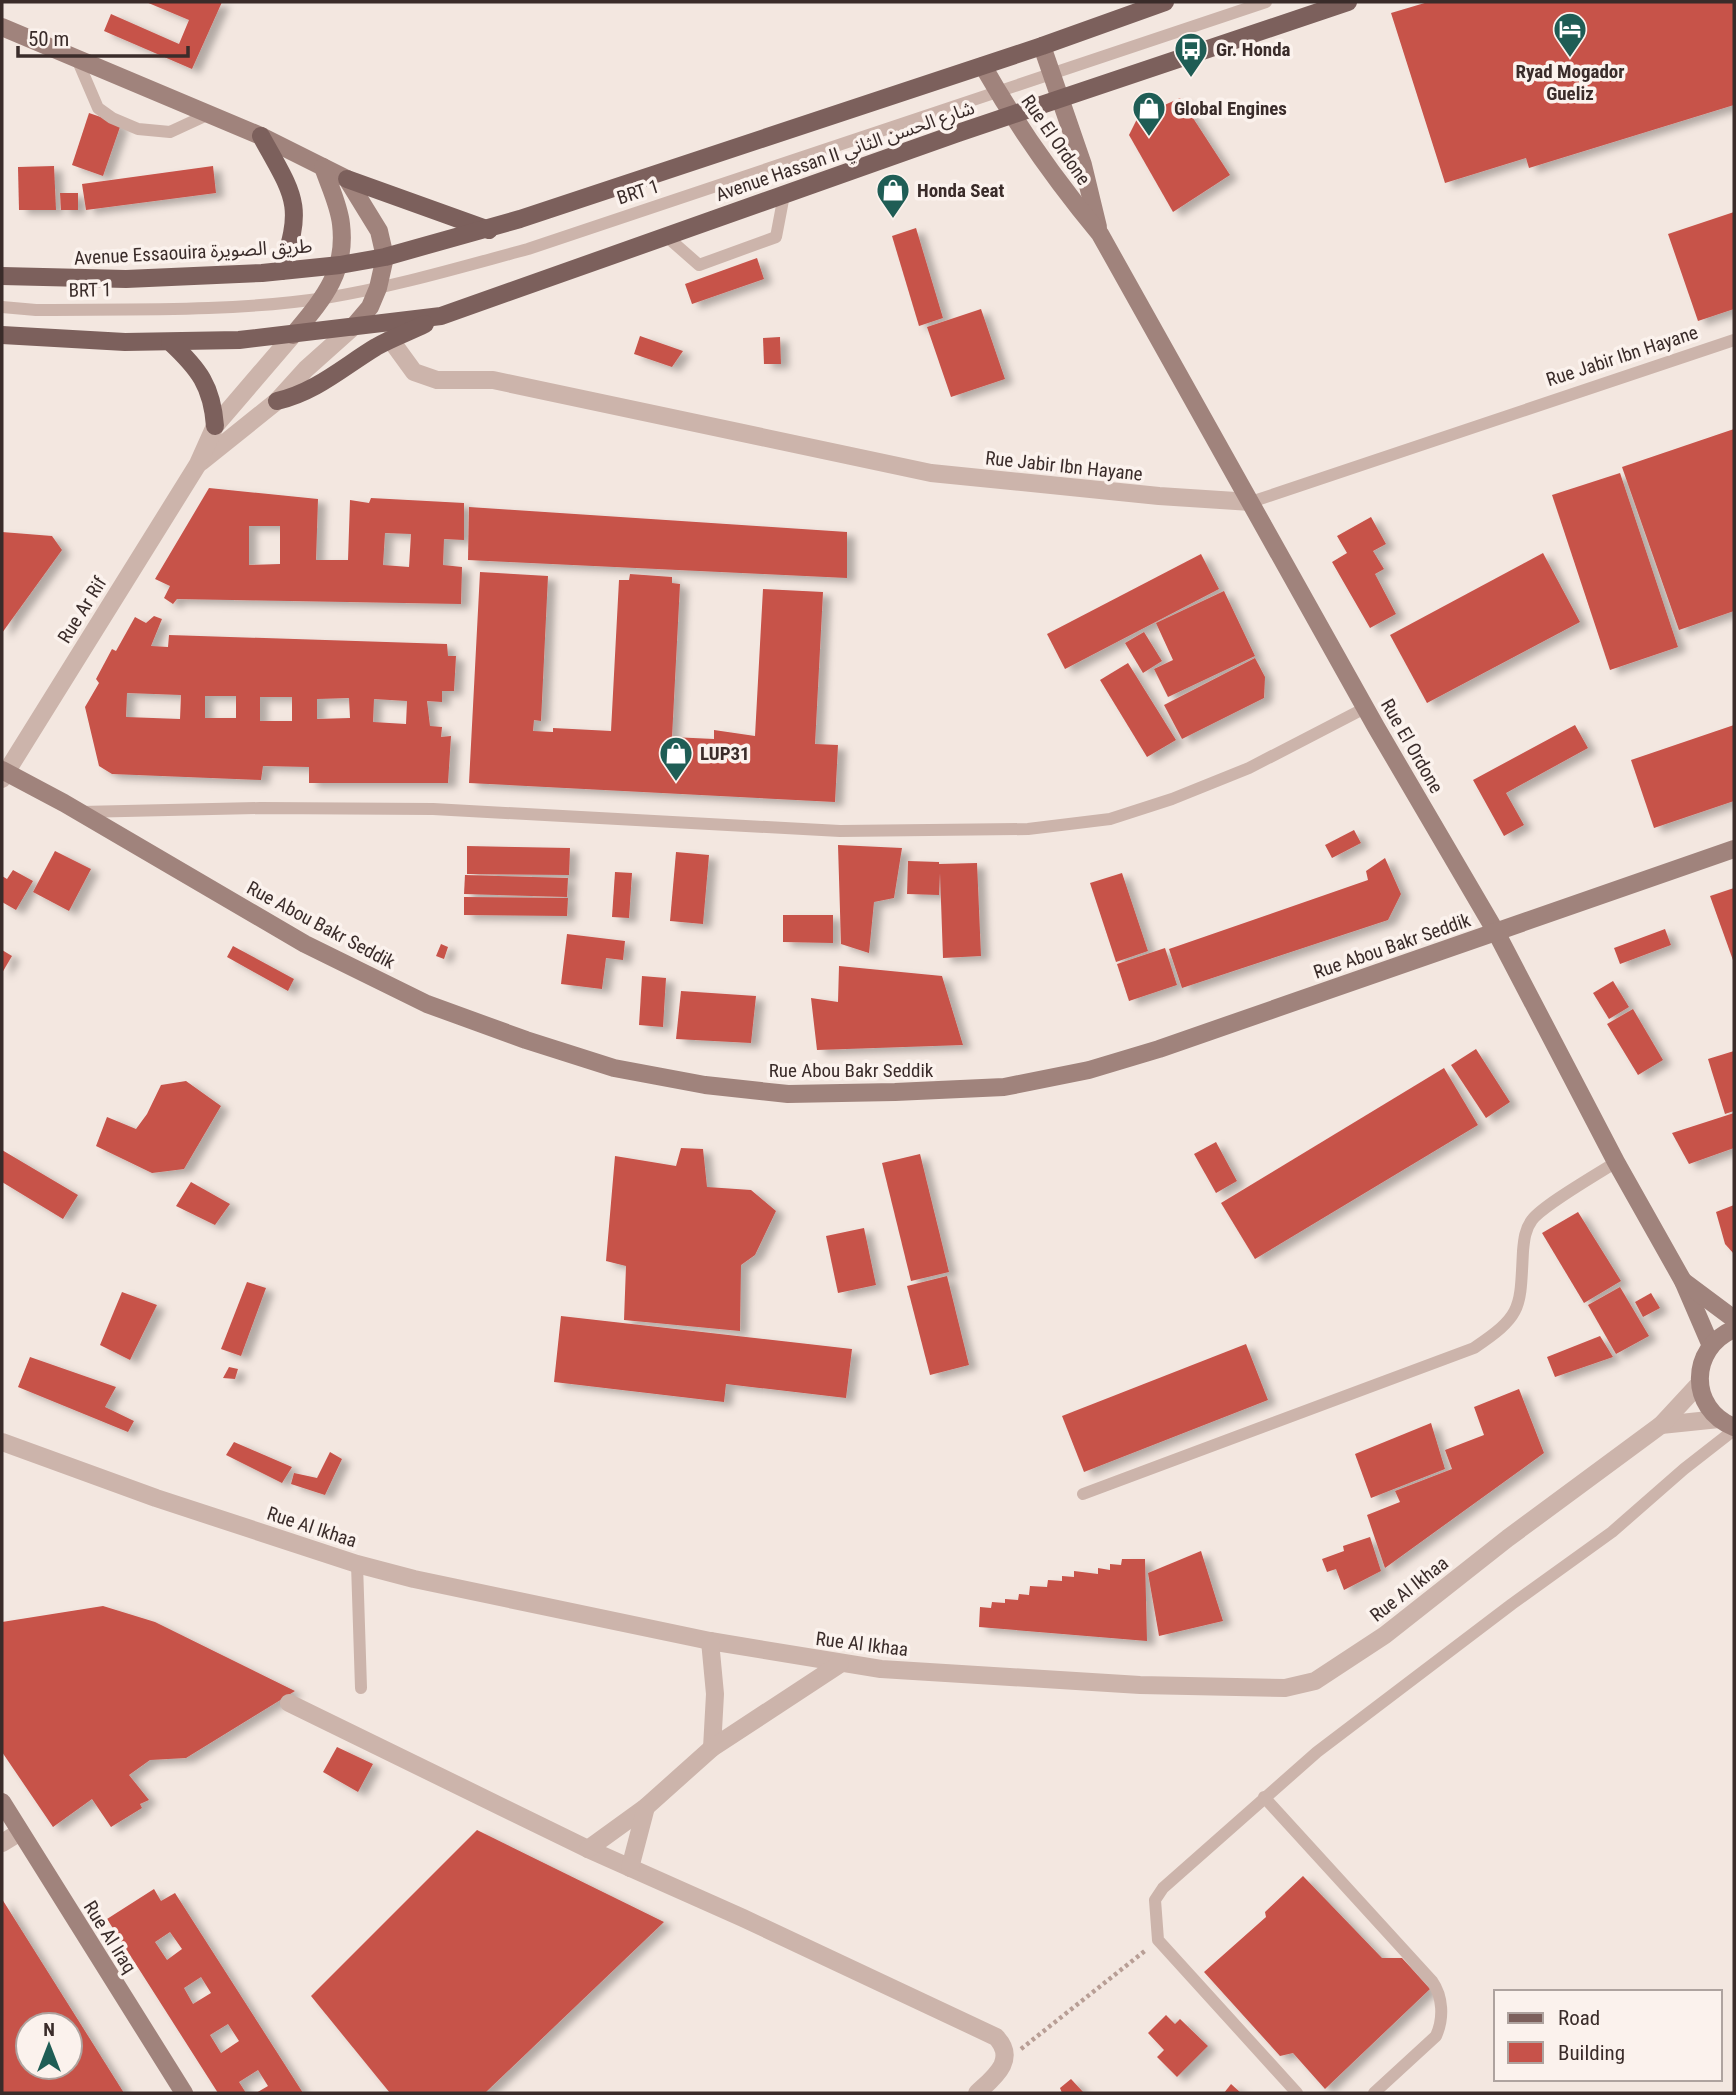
<svg xmlns="http://www.w3.org/2000/svg" width="1736" height="2095" font-family="'Roboto Condensed','Noto Sans Arabic',sans-serif">
	<style>
		.building { fill: #c7524a; fill-rule: evenodd; filter: url(#shadow) }
		.lines { fill: none; stroke-linecap: round; stroke-linejoin: round }
		.path { stroke: #b89e95; stroke-width: 4.5; stroke-dasharray: 3.5 3.5; stroke-linecap: butt }
		.lane { stroke: #ccb4ab; stroke-width: 12 }
		.street { stroke: #ccb4ab; stroke-width: 18 }
		.secondary { stroke: #a0837c; stroke-width: 18 }
		.primary { stroke: #7c605c; stroke-width: 18 }
		.labels { text-anchor: middle; dominant-baseline: central; stroke-width: 7; stroke-linejoin: round; paint-order: stroke }
		.poi-label { font-size: 19px; font-weight: bold; fill: #3a2c2a; stroke: #fbf2ed; text-anchor: start }
		.street-label { font-size: 19px; fill: #3a2c2a; stroke: #fbf2ed }
	</style>
	<defs>
		<filter id="shadow"><feDropShadow dx="8" dy="4.5" stdDeviation="3.5" flood-color="#0004"/></filter>
	</defs>
	<rect width="100%" height="100%" fill="#f3e7e0"/>
	<g class="building">
		<polygon points="146,2 222,2 192,69 104,31 111,14 179,44 189,20"/>
		<polygon points="1428,2 1734,2 1734,105 1529,168 1526,158 1445,183 1391,13"/>
		<polygon points="1180,98 1230,175 1173,212 1129,135 1138,117"/>
		<polygon points="89,113 121,124 103,176 72,165"/>
		<polygon points="54,166 56,210 19,210 18,167"/>
		<polygon points="213,166 216,193 86,210 82,184"/>
		<polygon points="60,193 78,193 78,210 61,210"/>
		<polygon points="1734,212 1734,309 1698,321 1668,234"/>
		<polygon points="916,228 943,318 919,326 892,236"/>
		<polygon points="757,258 764,279 692,304 685,284"/>
		<polygon points="981,309 1005,379 951,397 927,327"/>
		<polygon points="640,336 683,351 672,367 634,354"/>
		<polygon points="780,337 781,364 764,364 763,338"/>
		<polygon points="1734,429 1734,611 1679,630 1622,467"/>
		<polygon points="1620,473 1678,647 1610,670 1552,495"/>
		<path d="M 209,488 L 318,499 L 316,560 L 348,560 L 350,500 L 369,503 L 371,498 L 464,503 L 464,540 L 444,539 L 443,565 L 462,567 L 461,604 L 177,599 L 173,604 L 164,598 L 170,586 L 155,579 ZM 249,526 L 280,526 L 280,564 L 249,565 ZM 385,533 L 411,534 L 409,567 L 383,565 Z"/>
		<polygon points="469,507 847,532 847,578 468,560"/>
		<polygon points="1371,517 1386,544 1373,551 1384,569 1375,574 1396,614 1370,628 1332,562 1347,553 1337,536"/>
		<polygon points="2,532 52,536 62,550 2,633"/>
		<polygon points="1543,553 1580,622 1427,703 1390,635"/>
		<polygon points="1201,554 1219,589 1065,669 1047,634"/>
		<polygon points="480,572 548,576 541,721 534,720 533,731 553,732 553,728 611,731 619,580 629,580 630,574 672,577 672,583 680,584 672,737 714,739 714,730 755,736 763,589 823,592 815,744 838,745 835,802 469,783"/>
		<polygon points="1224,591 1255,656 1168,697 1154,669 1173,660 1156,623"/>
		<path d="M 154,616 L 162,619 L 151,646 L 168,647 L 169,635 L 447,644 L 448,656 L 456,656 L 454,691 L 442,691 L 442,702 L 427,701 L 430,726 L 442,727 L 441,737 L 451,736 L 448,783 L 309,783 L 309,767 L 263,766 L 261,780 L 112,774 L 99,766 L 85,707 L 99,683 L 96,679 L 112,649 L 116,651 L 135,617 L 146,623 ZM 127,693 L 181,695 L 180,719 L 126,717 ZM 205,696 L 236,696 L 236,718 L 205,718 ZM 260,697 L 292,697 L 292,721 L 260,721 ZM 349,698 L 350,718 L 317,719 L 317,699 ZM 374,699 L 407,701 L 406,724 L 373,722 Z"/>
		<polygon points="1144,632 1162,661 1143,673 1125,643"/>
		<polygon points="1255,658 1265,677 1264,698 1182,739 1164,705"/>
		<polygon points="1128,663 1176,740 1147,757 1100,680"/>
		<polygon points="1575,725 1588,748 1506,793 1524,825 1504,836 1473,780"/>
		<polygon points="1734,725 1734,801 1654,828 1631,760"/>
		<polygon points="1354,830 1361,843 1332,858 1325,845"/>
		<polygon points="838,845 902,848 894,898 874,902 869,953 841,944"/>
		<polygon points="467,846 570,848 569,875 467,874"/>
		<polygon points="55,851 91,869 69,911 33,892"/>
		<polygon points="676,852 709,855 703,924 670,921"/>
		<polygon points="1385,858 1401,894 1388,920 1182,988 1169,949 1368,880 1366,871"/>
		<polygon points="908,861 939,862 939,864 977,863 981,956 943,958 940,873 939,895 907,894"/>
		<polygon points="13,870 33,881 16,910 2,902 2,876 7,879"/>
		<polygon points="615,872 632,873 629,918 612,917"/>
		<polygon points="1122,873 1148,951 1116,962 1090,883"/>
		<polygon points="465,875 568,878 567,897 464,894"/>
		<polygon points="1734,888 1734,963 1710,896"/>
		<polygon points="464,897 568,898 567,916 464,915"/>
		<polygon points="783,915 833,915 833,943 783,942"/>
		<polygon points="1665,929 1671,945 1620,964 1614,948"/>
		<polygon points="567,934 625,941 623,960 606,958 602,989 561,984"/>
		<polygon points="441,944 448,947 444,959 436,956"/>
		<polygon points="233,946 294,979 288,991 227,957"/>
		<polygon points="1165,948 1177,985 1129,1001 1117,964"/>
		<polygon points="2,950 12,956 2,973"/>
		<polygon points="839,966 942,976 963,1045 817,1050 811,998 838,1002"/>
		<polygon points="642,976 666,978 663,1027 639,1025"/>
		<polygon points="1613,981 1629,1007 1609,1019 1593,993"/>
		<polygon points="681,991 756,996 751,1043 676,1039"/>
		<polygon points="1633,1009 1663,1060 1638,1075 1607,1024"/>
		<polygon points="1476,1049 1510,1102 1486,1118 1451,1065"/>
		<polygon points="1734,1051 1734,1111 1725,1114 1708,1059"/>
		<polygon points="1444,1068 1478,1125 1255,1259 1221,1203"/>
		<polygon points="186,1081 221,1106 184,1169 152,1173 96,1146 107,1117 136,1129 147,1114 161,1085"/>
		<polygon points="1734,1113 1734,1148 1689,1164 1672,1133"/>
		<polygon points="1216,1142 1237,1181 1216,1193 1194,1154"/>
		<polygon points="681,1148 703,1149 707,1187 751,1190 776,1211 755,1255 741,1265 740,1331 624,1320 626,1266 606,1261 615,1156 676,1166"/>
		<polygon points="2,1150 78,1195 63,1219 2,1182"/>
		<polygon points="920,1154 949,1272 911,1281 882,1163"/>
		<polygon points="191,1182 230,1204 215,1225 176,1206"/>
		<polygon points="1734,1205 1734,1254 1725,1244 1716,1212"/>
		<polygon points="1578,1212 1621,1281 1584,1303 1542,1233"/>
		<polygon points="864,1228 876,1285 838,1293 826,1236"/>
		<polygon points="947,1276 969,1365 930,1375 907,1286"/>
		<polygon points="247,1282 266,1288 241,1356 221,1349"/>
		<polygon points="1620,1287 1649,1336 1616,1354 1588,1305"/>
		<polygon points="122,1292 157,1305 130,1360 100,1345"/>
		<polygon points="1651,1293 1660,1308 1643,1317 1635,1302"/>
		<polygon points="561,1316 852,1349 846,1398 726,1384 724,1402 554,1382"/>
		<polygon points="1600,1336 1613,1357 1555,1377 1547,1357"/>
		<polygon points="1246,1344 1268,1400 1084,1472 1062,1416"/>
		<polygon points="30,1357 116,1387 105,1407 134,1421 128,1432 18,1387"/>
		<polygon points="229,1367 238,1369 235,1379 223,1378"/>
		<polygon points="1519,1389 1544,1453 1385,1568 1367,1515 1400,1502 1395,1491 1452,1469 1445,1450 1484,1435 1474,1407"/>
		<polygon points="1431,1423 1445,1469 1371,1498 1355,1454"/>
		<polygon points="234,1442 292,1467 282,1483 226,1455"/>
		<polygon points="330,1452 342,1459 325,1495 291,1484 294,1473 317,1478"/>
		<polygon points="1370,1537 1381,1571 1344,1590 1336,1569 1327,1572 1322,1559 1344,1551 1343,1546"/>
		<polygon points="1201,1551 1223,1621 1159,1636 1148,1573"/>
		<polygon points="1122,1559 1145,1559 1147,1641 979,1627 980,1607 991,1608 992,1602 1005,1603 1005,1599 1018,1600 1019,1594 1029,1595 1030,1586 1047,1587 1048,1580 1062,1581 1062,1576 1074,1577 1074,1571 1098,1574 1098,1568 1110,1570 1110,1564 1121,1565"/>
		<polygon points="103,1606 155,1622 295,1691 186,1758 150,1760 129,1775 149,1800 140,1804 142,1808 111,1827 92,1799 53,1827 2,1752 2,1622"/>
		<polygon points="337,1747 373,1764 358,1792 323,1772"/>
		<polygon points="477,1830 664,1922 485,2093 390,2093 311,1996"/>
		<polygon points="1303,1876 1382,1958 1402,1958 1430,1989 1325,2089 1293,2053 1280,2056 1204,1972 1266,1917 1265,1912"/>
		<path d="M 154,1889 L 161,1901 L 175,1893 L 303,2093 L 256,2093 L 268,2086 L 258,2070 L 239,2082 L 246,2093 L 218,2093 L 107,1919 ZM 170,1932 L 182,1949 L 167,1960 L 155,1942 ZM 201,1977 L 211,1993 L 193,2004 L 184,1988 ZM 228,2024 L 239,2041 L 221,2053 L 210,2035 Z"/>
		<path d="M 2,1899 L 124,2093 L 2,2093 ZM 28,2025 L 70,2025 L 70,2067 L 28,2067 Z"/>
		<polygon points="1166,2015 1175,2024 1180,2019 1208,2046 1177,2077 1157,2057 1164,2050 1148,2033"/>
		<polygon points="1071,2079 1084,2093 1062,2093 1060,2088"/>
		<polygon points="1231,2084 1241,2093 1224,2093"/>
	</g>
	<g class="lines">
		<polyline class="path" points="1021,2049 1146,1950"/>
		<g class="lane">
			<polyline points="77,59 98,108 112,118 138,129 170,132 209,114"/>
			<polyline points="666,236 699,265 776,237 784,195"/>
			<path d="M 2,307 L 36,310 C 132,309 230,312 325,298 C 394,287 461,267 528,249 L 1266,2"/>
			<polyline points="1251,502 1734,340"/>
			<polyline points="81,812 260,808 433,809 840,831 1028,829 1110,819 1172,799 1249,768 1365,708"/>
			<path d="M 1083,1494 L 1474,1348 C 1523,1315 1520,1309 1523,1251 C 1524,1240 1525,1229 1532,1220 C 1543,1205 1598,1174 1616,1162"/>
			<polyline points="357,1564 361,1688"/>
			<path d="M 1264,1797 L 1432,1981 C 1443,1997 1444,2018 1436,2036 L 1374,2093"/>
			<polyline points="1297,2093 1158,1940 1155,1900 1163,1888 1317,1752 1512,1604 1612,1532 1684,1469 1734,1430"/>
		</g>
		<g class="street">
			<polyline points="390,339 414,372 437,380 493,380 931,473 1159,496 1251,502"/>
			<polyline points="201,462 277,401 306,369 353,327"/>
			<polyline points="2,779 198,464 215,426 293,335"/>
			<polyline points="1661,1425 1719,1419"/>
			<polyline points="2,1442 156,1498 357,1564 414,1579 710,1641 881,1669 1140,1685 1285,1688 1315,1681 1385,1635 1508,1538 1661,1425 1699,1384"/>
			<polyline points="710,1641 715,1694 712,1748"/>
			<path d="M 289,1703 L 588,1849 L 743,1918 L 996,2037 C 1018,2060 993,2078 977,2093"/>
			<polyline points="2,1843 20,1832"/>
			<polyline points="588,1849 646,1807 712,1748 840,1664"/>
			<polyline points="630,1868 646,1807"/>
		</g>
		<g class="secondary">
			<polyline points="2,27 261,136 347,179 379,231 385,257 378,288 370,307 353,327"/>
			<polyline points="1042,46 1083,165 1098,227"/>
			<path d="M 983,66 C 1017,126 1056,181 1100,234 L 1376,727 L 1496,932 L 1616,1162 L 1683,1281 L 1711,1346"/>
			<path d="M 293,335 C 322,300 347,273 341,224 C 339,205 329,185 323,167"/>
			<polyline points="2,770 64,803 305,944 427,1004 526,1040 614,1068 705,1085 788,1094 895,1092 1004,1087 1089,1070 1159,1049 1734,849"/>
			<polyline points="1683,1281 1734,1319"/>
			<path d="M 1734,1329 C 1689,1348 1688,1409 1734,1427"/>
			<polyline points="2,1802 184,2093"/>
		</g>
		<g class="primary">
			<path d="M 261,136 C 294,196 305,204 281,271"/>
			<polyline points="347,179 489,230"/>
			<polyline points="2,276 126,279 262,273 340,265 385,257 520,219 1042,46 1165,2"/>
			<polyline points="2,335 125,342 239,340 441,316 958,133 1348,2"/>
			<path d="M 170,342 C 199,369 212,386 215,426"/>
			<path d="M 277,401 C 316,392 343,367 376,347 C 392,338 409,332 425,324"/>
		</g>
	</g>
	<defs>
		<symbol id="hotel-pin" viewBox="-11 -11 22 30"><path d="M0 17L-7.5 6A9.5 9.5 0 1 1 7.5 6Z" fill="#1f5d55" stroke="#fbf2ed"/><path d="M-6-4.5h1.5V1H6V5H4.5V3h-9V5H-6ZM-4 0a1.8 1.8 0 1 1 3.6 0ZM.5 0V-2.5h3Q6-2.5 6 0Z" fill="#fff"/></symbol>
		<symbol id="bus-pin" viewBox="-11 -11 22 30"><path d="M0 17L-7.5 6A9.5 9.5 0 1 1 7.5 6Z" fill="#1f5d55" stroke="#fbf2ed"/><path d="M-5-6H5V4H4V6H2V4H-2V6H-4V4H-5ZM-3.5-4V0h7V-4ZM-3.5 1.2v1.5H-2V1.2ZM2 1.2v1.5H3.5V1.2Z" fill="#fff"/></symbol>
		<symbol id="shop-pin" viewBox="-11 -11 22 30"><path d="M0 17L-7.5 6A9.5 9.5 0 1 1 7.5 6Z" fill="#1f5d55" stroke="#fbf2ed"/><path d="M-5-2.5h2.3a2.7 3.5 0 0 1 5.4 0H5L5.5 6h-11ZM-1.5-2.5h3a1.5 2.3 0 0 0-3 0Z" fill="#fff"/></symbol>
	</defs>
	<g fill-rule="evenodd">
		<use href="#hotel-pin" x="1551" y="10" width="38" height="52"/>
		<use href="#bus-pin" x="1172" y="30" width="38" height="52"/>
		<use href="#shop-pin" x="1130" y="89" width="38" height="52"/>
		<use href="#shop-pin" x="874" y="171" width="38" height="52"/>
		<use href="#shop-pin" x="657" y="734" width="38" height="52"/>
	</g>
	<g class="labels">
		<g class="poi-label">
			<text x="1216" y="49">Gr. Honda</text>
			<text x="1570" y="71" text-anchor="middle">Ryad Mogador<tspan x="1570" dy="22">Gueliz</tspan></text>
			<text x="1174" y="108">Global Engines</text>
			<text x="917" y="190">Honda Seat</text>
			<text x="700" y="753">LUP31</text>
		</g>
		<g class="street-label">
			<text transform="translate(1056 140) rotate(55)">Rue El Ordone</text>
			<text transform="translate(845 151) rotate(-19)">Avenue Hassan II شارع الحسن الثاني</text>
			<text transform="translate(638 192) rotate(-18)">BRT 1</text>
			<text transform="translate(193 252) rotate(-3)">Avenue Essaouira طريق الصويرة</text>
			<text transform="translate(90 290) rotate(-1)">BRT 1</text>
			<text transform="translate(1622 356) rotate(-18)">Rue Jabir Ibn Hayane</text>
			<text transform="translate(1064 466) rotate(6)">Rue Jabir Ibn Hayane</text>
			<text transform="translate(82 610) rotate(-58)">Rue Ar Rif</text>
			<text transform="translate(1412 746) rotate(60)">Rue El Ordone</text>
			<text transform="translate(321 925) rotate(28)">Rue Abou Bakr Seddik</text>
			<text transform="translate(1392 946) rotate(-19)">Rue Abou Bakr Seddik</text>
			<text x="851" y="1070">Rue Abou Bakr Seddik</text>
			<text transform="translate(312 1527) rotate(18)">Rue Al Ikhaa</text>
			<text transform="translate(1409 1589) rotate(-38)">Rue Al Ikhaa</text>
			<text transform="translate(862 1644) rotate(7)">Rue Al Ikhaa</text>
			<text transform="translate(110 1937) rotate(58)">Rue Al Iraq</text>
		</g>
	</g>
	<rect width="1736" height="2095" fill="none" stroke="#3a2c2a" stroke-width="7"/>
	<rect x="1494" y="1990" width="228" height="91" fill="#fbf2ed" stroke="#aea39f" stroke-width="2"/>
	<rect x="1508" y="2013" width="35" height="10" fill="#7c605c" stroke="#aea39f" stroke-width="2"/>
	<text x="1558" y="2025" font-size="21" fill="#3a2c2a">Road</text>
	<rect x="1508" y="2042" width="35" height="21" fill="#c7524a" stroke="#aea39f" stroke-width="2"/>
	<text x="1558" y="2060" font-size="21" fill="#3a2c2a">Building</text>
	<g transform="translate(49 2046)"><circle r="33" fill="#fbf2ed" stroke="#aea39f" stroke-width="2"/>
	<path d="M0-5L12 26L0 18L-12 26Z" fill="#1f5d55"/>
	<text y="-10" font-size="19" font-weight="bold" text-anchor="middle" fill="#3a2c2a">N</text>
	</g>
	<path d="M18 46v10h170v-10" fill="none" stroke="#3a2c2a" stroke-width="3.5"/>
	<text x="28" y="46" font-size="21" fill="#3a2c2a" stroke="#fbf2ed" stroke-width="5" paint-order="stroke">50 m</text>
</svg>
